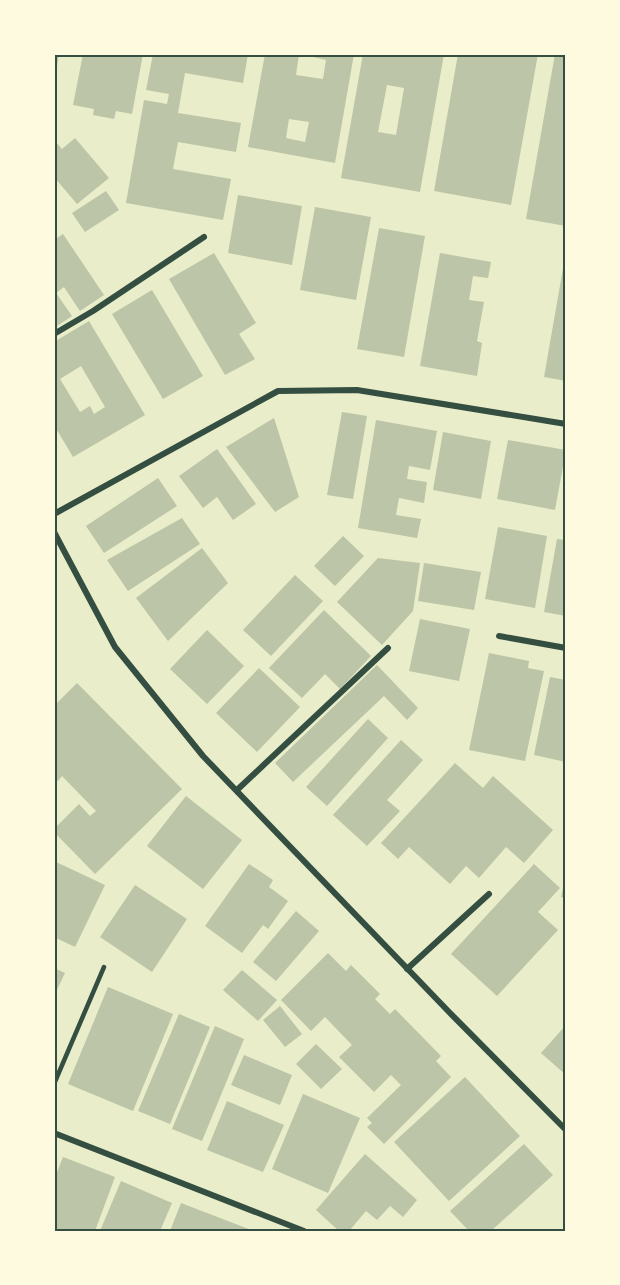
<svg xmlns="http://www.w3.org/2000/svg" width="620" height="1285" font-family="'Asap Condensed',sans-serif">
	<style>
		.building { fill: #bcc5a7; fill-rule: evenodd }
		.lines { fill: none; stroke-linecap: round; stroke-linejoin: round }
		.service { stroke: #344e41; stroke-width: 4.5 }
		.minor { stroke: #344e41; stroke-width: 6 }
		.neatline { fill: none; stroke: #344e41; stroke-width: 2 }
	</style>
	<rect width="100%" height="100%" fill="#e9edc9"/>
	<g class="building">
		<polygon points="54,54 59,54 55,78 54,78"/>
		<polygon points="83,54 143,54 132,114 116,111 114,119 93,115 94,109 73,105"/>
		<polygon points="153,54 248,54 243,83 185,73 178,113 241,123 236,152 178,142 173,169 231,179 223,220 126,203 144,100 167,104 169,94 146,90"/>
		<path d="M 265,54 L 299,54 L 296,75 L 323,79 L 326,60 L 300,54 L 354,54 L 335,163 L 248,147 ZM 289,119 L 309,122 L 305,142 L 286,138 Z"/>
		<path d="M 363,54 L 444,54 L 420,192 L 341,178 ZM 387,85 L 404,88 L 396,135 L 378,132 Z"/>
		<polygon points="458,54 538,54 511,205 434,191"/>
		<polygon points="555,54 566,55 566,226 526,219"/>
		<polygon points="75,138 109,178 77,204 54,177 54,140 62,149"/>
		<polygon points="106,191 119,210 85,232 72,213"/>
		<polygon points="238,195 302,206 292,265 228,253"/>
		<polygon points="315,207 371,217 356,300 300,290"/>
		<polygon points="379,228 425,236 404,357 357,349"/>
		<polygon points="63,234 104,295 80,311 64,287 56,293 72,316 54,328 54,240"/>
		<polygon points="214,253 256,323 239,334 255,359 225,375 169,279"/>
		<polygon points="440,253 491,262 488,278 473,276 469,300 484,302 477,341 482,343 477,376 420,366"/>
		<polygon points="565,257 566,258 566,381 544,377"/>
		<polygon points="152,290 203,376 163,399 112,314"/>
		<path d="M 89,321 L 145,415 L 73,457 L 54,425 L 54,342 ZM 81,366 L 105,407 L 94,414 L 90,406 L 80,412 L 60,379 Z"/>
		<polygon points="342,412 367,416 353,499 327,495"/>
		<polygon points="274,418 299,497 275,512 226,447"/>
		<polygon points="376,420 437,431 430,470 409,466 407,479 427,482 424,503 399,498 396,515 421,519 417,538 358,528"/>
		<polygon points="443,432 491,441 481,499 433,490"/>
		<polygon points="508,440 566,450 555,510 497,499"/>
		<polygon points="217,449 256,504 233,520 217,497 203,508 179,476"/>
		<polygon points="158,478 177,506 104,553 86,526"/>
		<polygon points="182,518 200,544 128,591 107,560"/>
		<polygon points="498,527 547,536 535,608 485,599"/>
		<polygon points="343,536 364,556 335,586 314,566"/>
		<polygon points="557,539 566,540 566,616 544,612"/>
		<polygon points="202,548 228,583 168,641 136,598"/>
		<polygon points="378,558 420,563 413,611 382,645 337,602"/>
		<polygon points="424,563 481,572 474,610 418,601"/>
		<polygon points="295,575 323,601 271,656 243,630"/>
		<polygon points="324,610 371,656 340,689 325,674 302,698 269,668"/>
		<polygon points="420,619 470,629 459,681 409,671"/>
		<polygon points="207,630 244,666 207,704 170,669"/>
		<polygon points="489,653 529,661 528,668 544,671 525,761 469,750"/>
		<polygon points="377,665 418,708 407,720 384,696 293,782 275,763"/>
		<polygon points="259,668 300,707 257,752 216,713"/>
		<polygon points="550,677 566,680 566,762 534,755"/>
		<polygon points="77,683 182,789 95,874 54,832 54,829 79,804 90,816 96,811 62,776 58,781 54,777 54,706"/>
		<polygon points="368,719 388,738 327,806 306,787"/>
		<polygon points="401,740 423,760 387,800 400,811 367,846 333,815"/>
		<polygon points="455,763 483,788 493,776 553,830 524,863 506,847 479,878 466,866 450,884 409,847 398,859 381,843"/>
		<polygon points="186,796 242,840 203,889 147,846"/>
		<polygon points="54,861 105,885 75,947 54,937"/>
		<polygon points="249,864 273,880 269,887 288,901 268,929 263,925 242,953 205,926"/>
		<polygon points="534,864 560,888 538,912 558,930 497,996 451,954"/>
		<polygon points="565,879 566,879 566,898 561,897"/>
		<polygon points="135,885 187,919 152,972 100,937"/>
		<polygon points="296,911 319,931 276,981 253,962"/>
		<polygon points="328,953 346,971 351,965 380,994 375,999 390,1014 395,1009 441,1056 436,1061 451,1077 384,1144 367,1127 372,1123 367,1118 401,1085 391,1075 374,1092 339,1057 352,1045 325,1017 311,1031 281,1000"/>
		<polygon points="54,968 65,973 54,996"/>
		<polygon points="242,970 277,1000 258,1021 223,990"/>
		<polygon points="108,987 173,1014 133,1111 68,1084"/>
		<polygon points="280,1006 302,1034 285,1047 263,1020"/>
		<polygon points="179,1014 210,1027 170,1124 138,1111"/>
		<polygon points="566,1025 566,1075 541,1053"/>
		<polygon points="215,1026 244,1039 202,1141 172,1129"/>
		<polygon points="316,1044 342,1069 321,1089 296,1064"/>
		<polygon points="244,1055 292,1075 280,1105 231,1085"/>
		<polygon points="465,1077 520,1136 449,1201 394,1142"/>
		<polygon points="303,1094 360,1118 328,1193 272,1169"/>
		<polygon points="227,1101 284,1125 263,1172 207,1150"/>
		<polygon points="524,1144 553,1175 491,1231 469,1231 450,1211"/>
		<polygon points="365,1154 417,1200 403,1217 390,1206 377,1220 366,1211 349,1231 339,1231 316,1210"/>
		<polygon points="63,1157 115,1177 95,1231 54,1231 54,1180"/>
		<polygon points="121,1181 172,1203 160,1231 100,1231"/>
		<polygon points="181,1203 254,1231 170,1231"/>
	</g>
	<g class="lines">
		<polyline class="service" points="54,1084 104,967"/>
		<g class="minor">
			<polyline points="54,334 93,311 204,237"/>
			<polyline points="54,514 278,391 357,390 566,424"/>
			<polyline points="54,532 115,647 203,756 450,1013 566,1130"/>
			<polyline points="499,636 566,648"/>
			<polyline points="237,790 388,648"/>
			<polyline points="407,969 489,894"/>
			<polyline points="54,1133 304,1231"/>
		</g>
	</g>
	<rect width="620" height="1285" fill="none" stroke="#fefae0" stroke-width="111"/>
	<rect x="56" y="56" width="508" height="1174" class="neatline"/>
</svg>
